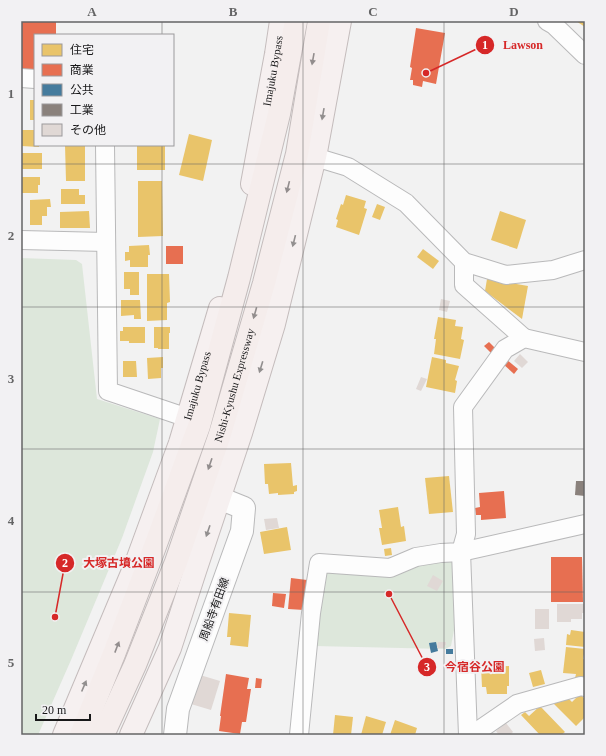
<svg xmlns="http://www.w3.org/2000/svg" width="606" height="756" font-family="'Times New Roman','Noto Sans JP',serif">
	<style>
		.green { fill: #dde7db }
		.homes { fill: #e9c46a }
		.shops { fill: #e76f51 }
		.public { fill: #457b9d }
		.industry { fill: #8a817c }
		.building { fill: #e0d8d5 }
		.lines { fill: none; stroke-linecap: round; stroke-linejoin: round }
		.minor-casing { stroke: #b9b9ba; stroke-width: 20 }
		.secondary-casing { stroke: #b9b9ba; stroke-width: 24 }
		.trunk-casing { stroke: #c4bcbc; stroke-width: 24 }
		.motorway-casing { stroke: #c4bcbc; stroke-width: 24 }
		.minor { stroke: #fdfdfd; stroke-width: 18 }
		.secondary { stroke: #fdfdfd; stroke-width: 22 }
		.trunk { stroke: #f6f0f0; stroke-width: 22 }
		.motorway { stroke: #f5edec; stroke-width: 22 }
		.oneway { fill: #928d8d }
		.oneway2 { fill: #928f8f }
		.grid { fill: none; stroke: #646465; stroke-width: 1; stroke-opacity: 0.55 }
		.labels { text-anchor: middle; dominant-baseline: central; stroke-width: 4; stroke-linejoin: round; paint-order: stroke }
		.street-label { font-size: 11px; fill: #181819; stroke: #f2f1f3 }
		.leader { fill: none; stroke: #d62828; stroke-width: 1.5 }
		.callout-dot { fill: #d62828; stroke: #f2f1f3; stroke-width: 1.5 }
		.mark-label { font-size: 12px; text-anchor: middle; font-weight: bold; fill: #fff }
		.callout-label { font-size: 12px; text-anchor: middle; font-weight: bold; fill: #d62828; stroke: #f2f1f3; stroke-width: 4; stroke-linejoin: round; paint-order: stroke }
		.neatline { fill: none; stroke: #646465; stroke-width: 1.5 }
		.grid-label { font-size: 13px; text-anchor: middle; font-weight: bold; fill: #646465 }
	</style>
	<rect width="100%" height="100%" fill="#f2f2f2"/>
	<g class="green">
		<polygon points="21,258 76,260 82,264 97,399 160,419 153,452 122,538 71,660 38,735 21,735"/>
		<polygon points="449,558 455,563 457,615 451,646 445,649 314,646 323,575 330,571 404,568"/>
	</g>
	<g class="homes">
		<polygon points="576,21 585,21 585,27"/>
		<rect x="30" y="100" width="5" height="20"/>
		<polygon points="21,130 35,130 35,145 39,145 39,147 21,146"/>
		<polygon points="189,134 212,140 203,181 179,175"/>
		<polygon points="65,145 85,145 85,181 66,181"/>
		<rect x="137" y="145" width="28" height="25"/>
		<rect x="21" y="153" width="21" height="16"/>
		<polygon points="21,177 40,177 40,185 38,185 38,193 21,193"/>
		<polygon points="138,181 162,181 163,236 138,237"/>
		<polygon points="61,189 79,189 79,195 85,195 85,204 61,204"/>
		<polygon points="346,195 366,201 364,208 367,209 359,235 336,227 338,220 336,219 341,204 343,205"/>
		<polygon points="50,199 51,207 47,207 47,216 42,216 42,225 30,225 30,200"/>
		<polygon points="377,204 385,207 380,220 372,217"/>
		<polygon points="89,211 90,228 60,228 60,212"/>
		<polygon points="500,211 526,220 517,249 491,240"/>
		<polygon points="149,245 150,255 148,255 148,267 130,267 130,260 125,261 125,252 129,252 129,246"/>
		<polygon points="423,249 439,261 433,269 417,257"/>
		<polygon points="124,272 139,272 139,295 130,295 130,289 124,289"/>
		<polygon points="147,274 169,274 170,302 167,303 167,320 147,321"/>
		<polygon points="487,279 528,286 522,319 485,291"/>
		<polygon points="121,300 140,300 141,319 134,319 134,315 121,316"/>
		<polygon points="438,317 456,320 455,326 463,327 461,339 464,340 460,359 434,354 436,339 434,339"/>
		<polygon points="123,327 145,327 145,343 129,343 129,341 120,341 120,331 123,331"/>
		<polygon points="154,327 170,327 170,333 169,333 169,349 158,349 158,348 154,348"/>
		<polygon points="163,357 163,368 161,368 161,378 148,379 147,358"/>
		<polygon points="432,357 446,360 446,363 459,366 455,380 457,381 455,393 426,387"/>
		<polygon points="123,361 136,361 137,377 123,377"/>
		<polygon points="291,463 293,486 297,485 297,491 294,492 294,494 278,495 278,493 269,494 268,484 265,484 264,464"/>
		<polygon points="449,476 453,512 429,514 425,478"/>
		<polygon points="398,507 401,527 404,526 406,541 382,545 379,528 382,528 379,510"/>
		<polygon points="287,527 291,550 264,554 260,532"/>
		<polygon points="391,548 392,555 385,556 384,549"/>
		<polygon points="229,613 251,615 248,647 230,645 231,637 227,637"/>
		<polygon points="571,630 585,632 585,647 566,645 567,634 570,635"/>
		<polygon points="566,647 585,649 583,659 585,660 584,680 575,678 576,674 563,673"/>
		<polygon points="509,666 509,686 507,686 507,694 487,694 486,687 482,687 481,667"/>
		<polygon points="541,670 545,684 533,687 529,673"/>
		<polygon points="564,694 572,702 580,694 585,699 585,717 576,726 554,704"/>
		<polygon points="540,706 565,732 561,735 540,735 521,715 525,712 529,716"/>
		<polygon points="335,715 353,717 351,735 333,735"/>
		<polygon points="366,716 386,722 382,735 361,735"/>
		<polygon points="395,720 417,728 415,735 390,735"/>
	</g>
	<g class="shops">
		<polygon points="21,21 56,21 56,35 35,35 35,70 21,70"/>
		<polygon points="416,28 445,33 436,84 423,81 422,87 413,85 413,80 410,80 412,68 410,67"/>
		<rect x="166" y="246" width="17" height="18"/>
		<polygon points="489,342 496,349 491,353 484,346"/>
		<polygon points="507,360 518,369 514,374 503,364"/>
		<polygon points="504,491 506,518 481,520 481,515 476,515 475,508 480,507 479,493"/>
		<polygon points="551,557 582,557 583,602 551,602"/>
		<polygon points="291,578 307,580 304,610 288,609"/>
		<polygon points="273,593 286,594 284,608 272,606"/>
		<polygon points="226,674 249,678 247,689 251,689 246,722 242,722 240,734 219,731 221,716 220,716"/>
		<polygon points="256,678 262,679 261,688 255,688"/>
	</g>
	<g class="public">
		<polygon points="436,642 438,651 431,653 429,643"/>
		<rect x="446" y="649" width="7" height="5"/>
	</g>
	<polygon class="industry" points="576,481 585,481 585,496 575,495"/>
	<g class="building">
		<polygon points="441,299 450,301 447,312 439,310"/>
		<polygon points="520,354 528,362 522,368 514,361"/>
		<polygon points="421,377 427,379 421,391 416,389"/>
		<polygon points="277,518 279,528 266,530 264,519"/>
		<polygon points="433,575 443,581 437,591 427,586"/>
		<polygon points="557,604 585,604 585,613 582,613 582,619 571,619 571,622 557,622"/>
		<rect x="535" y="609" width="14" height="20"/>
		<polygon points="544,638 545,650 535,651 534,639"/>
		<polygon points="438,642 446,642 446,645 445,645 444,648 437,648"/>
		<polygon points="200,675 220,681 211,710 191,704"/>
		<polygon points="506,723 513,732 510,735 499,735 496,731"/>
	</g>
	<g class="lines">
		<defs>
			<g id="minor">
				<polyline points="547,21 554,25 585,55"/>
				<polyline points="21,78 35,79"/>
				<polyline points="105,145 108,391 188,418"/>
				<polyline points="315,157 348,167 406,203 464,262 506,275 553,270 585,260"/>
				<polyline points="21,240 106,242"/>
				<polyline points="464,262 464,285 524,338"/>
				<polyline points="299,735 311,613 319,563 390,568 416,557 441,553 461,552 466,534 463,407 505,349 524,338 585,352"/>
				<polyline points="468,735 461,552 585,524"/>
				<polyline points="472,735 517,704 581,686 585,687"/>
			</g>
			<polyline id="secondary" points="175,735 178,709 242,531 244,508 219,498"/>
			<g id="trunk">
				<path id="s1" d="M 252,184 L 276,54 L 281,21"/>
				<path id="s2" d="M 64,735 L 135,566 L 180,443 L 220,308"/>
				<polyline points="131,735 170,648 195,571 241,433 274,324 315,157 340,21"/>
			</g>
			<g id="motorway">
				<polyline points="81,735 114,654 153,552 199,426 239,278 279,114 296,21"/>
				<path id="s3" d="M 103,735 L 135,665 L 176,562 L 220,434 L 264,283 L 297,154 L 319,21"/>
			</g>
		</defs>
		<use href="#minor" class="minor-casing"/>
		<use href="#secondary" class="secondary-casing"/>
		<use href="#trunk" class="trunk-casing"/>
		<use href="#motorway" class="motorway-casing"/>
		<use href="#minor" class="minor"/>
		<use href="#secondary" class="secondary"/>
		<use href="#trunk" class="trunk"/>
		<use href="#motorway" class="motorway"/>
	</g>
	<defs><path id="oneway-solid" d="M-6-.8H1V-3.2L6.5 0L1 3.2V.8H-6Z"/></defs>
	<g class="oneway">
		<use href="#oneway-solid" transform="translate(313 59) rotate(100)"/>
		<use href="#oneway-solid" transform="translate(288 187) rotate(104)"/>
		<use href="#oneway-solid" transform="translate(255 313) rotate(106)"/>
		<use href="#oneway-solid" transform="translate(210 464) rotate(109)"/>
		<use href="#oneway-solid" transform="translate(117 647) rotate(-69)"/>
	</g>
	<g class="oneway2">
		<use href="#oneway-solid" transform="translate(323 114) rotate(100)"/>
		<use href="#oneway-solid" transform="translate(294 241) rotate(104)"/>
		<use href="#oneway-solid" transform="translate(261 367) rotate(107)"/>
		<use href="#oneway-solid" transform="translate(208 531) rotate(109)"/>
		<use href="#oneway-solid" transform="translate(84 686) rotate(-67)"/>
	</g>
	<path class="grid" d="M 162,21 L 162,35M 303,21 L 303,735M 444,21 L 444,735M 162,145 L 162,735M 21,164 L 585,164M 21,307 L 585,307M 21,449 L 585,449M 21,592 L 585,592"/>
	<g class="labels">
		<g class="street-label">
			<text stroke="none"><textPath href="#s1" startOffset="115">Imajuku Bypass</textPath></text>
			<text stroke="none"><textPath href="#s2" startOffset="374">Imajuku Bypass</textPath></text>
			<text stroke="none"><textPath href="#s3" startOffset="374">Nishi-Kyushu Expressway</textPath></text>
			<text transform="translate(214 609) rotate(-70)">周船寺有田線</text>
		</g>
	</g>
	<path class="leader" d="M426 73L485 45M55 617L65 563M389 594L427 667"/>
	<g class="callout-dot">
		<circle cx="426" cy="73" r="4"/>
		<circle cx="55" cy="617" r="4"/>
		<circle cx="389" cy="594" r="4"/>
		<circle cx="485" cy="45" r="10"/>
		<circle cx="65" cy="563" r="10"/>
		<circle cx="427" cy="667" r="10"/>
	</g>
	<g class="mark-label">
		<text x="485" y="49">1</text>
		<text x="65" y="567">2</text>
		<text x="427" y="671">3</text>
	</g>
	<g class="callout-label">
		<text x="523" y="49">Lawson</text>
		<text x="119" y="567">大塚古墳公園</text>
		<text x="475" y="671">今宿谷公園</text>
	</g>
	<rect width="606" height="756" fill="none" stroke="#f2f1f3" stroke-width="44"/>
	<rect x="34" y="34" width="140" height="112" fill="#f2f1f3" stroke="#9b9a9c"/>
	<rect x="42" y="44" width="20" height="12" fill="#e9c46a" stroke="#9b9a9c"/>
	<text x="70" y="54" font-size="12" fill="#181819">住宅</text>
	<rect x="42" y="64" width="20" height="12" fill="#e76f51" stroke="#9b9a9c"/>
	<text x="70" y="74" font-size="12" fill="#181819">商業</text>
	<rect x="42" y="84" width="20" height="12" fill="#457b9d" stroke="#9b9a9c"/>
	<text x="70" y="94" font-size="12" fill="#181819">公共</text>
	<rect x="42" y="104" width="20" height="12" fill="#8a817c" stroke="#9b9a9c"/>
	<text x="70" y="114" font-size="12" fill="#181819">工業</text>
	<rect x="42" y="124" width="20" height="12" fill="#e0d8d5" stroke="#9b9a9c"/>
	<text x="70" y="134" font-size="12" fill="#181819">その他</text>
	<path d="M36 714v6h54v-6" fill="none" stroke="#181819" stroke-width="2"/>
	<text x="42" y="714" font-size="12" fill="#181819" stroke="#f2f1f3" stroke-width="3" paint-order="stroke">20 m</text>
	<rect x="22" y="22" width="562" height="712" class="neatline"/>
	<g class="grid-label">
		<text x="92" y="16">A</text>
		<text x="233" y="16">B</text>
		<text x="373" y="16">C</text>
		<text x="514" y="16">D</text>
		<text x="11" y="98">1</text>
		<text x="11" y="240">2</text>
		<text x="11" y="383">3</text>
		<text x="11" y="525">4</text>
		<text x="11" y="667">5</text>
	</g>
</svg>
